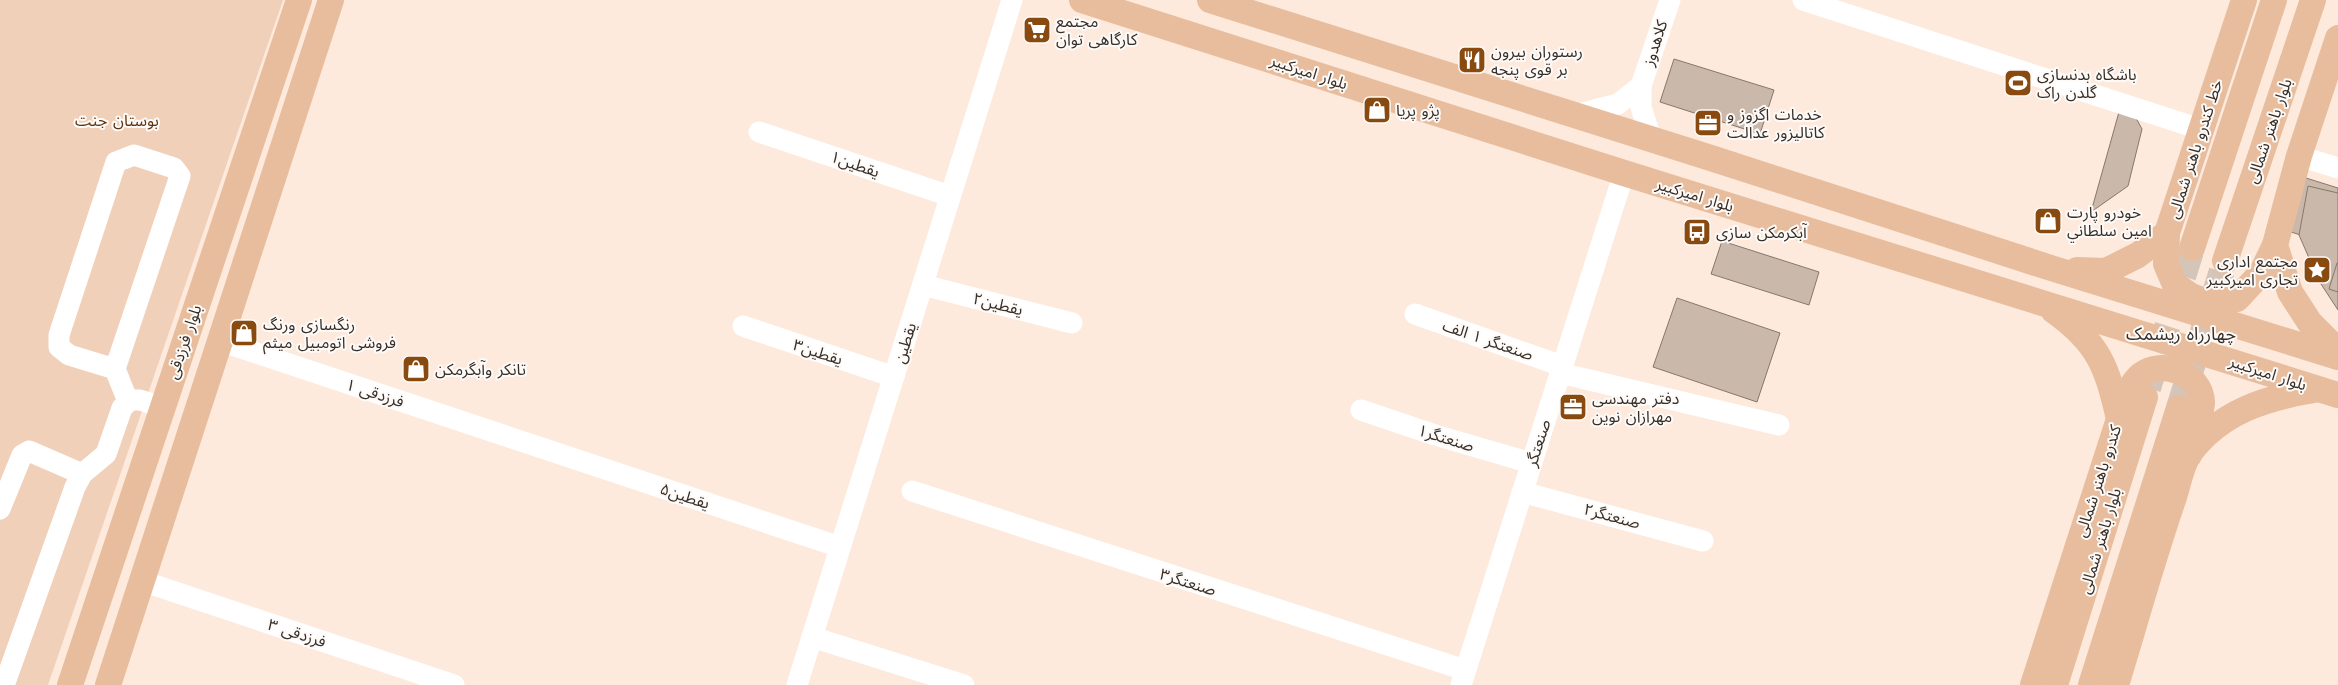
<svg xmlns="http://www.w3.org/2000/svg" width="2338" height="685" font-family="'Work Sans','Noto Sans Arabic',sans-serif">
	<style>
		.green { fill: #f1d0b9 }
		.building { fill: #cab8ab; stroke: #88776b }
		.lines { fill: none; stroke-linecap: round; stroke-linejoin: round }
		.major-tunnel { stroke: #d5c5b8; stroke-width: 26; stroke-dasharray: 26 13; stroke-linecap: butt }
		.minor { stroke: #fff; stroke-width: 21 }
		.major { stroke: #e7bd9d; stroke-width: 26 }
		.labels { text-anchor: middle; dominant-baseline: central; stroke-width: 4; stroke-linejoin: round; paint-order: stroke }
		.poi-label { font-size: 16px; fill: #362f29; stroke: #fefaf8; text-anchor: start }
		.street-label { font-size: 16px; fill: #362f29; stroke: #fefaf8 }
		.park-label { font-size: 16px; fill: #5f330e; stroke: #fefaf8 }
		.neighbourhood-label { font-size: 18px; fill: #362f29; stroke: #fefaf8 }
	</style>
	<rect width="100%" height="100%" fill="#fdeadc"/>
	<polygon class="green" points="0,0 283,0 48,685 0,685"/>
	<g class="building">
		<polygon points="1674,59 1774,90 1760,134 1660,102"/>
		<polygon points="2119,112 2136,118 2142,129 2128,186 2091,212"/>
		<polygon points="2306,178 2338,188 2338,247 2288,231"/>
		<polygon points="2308,186 2338,193 2338,310 2319,281 2299,235"/>
		<polygon points="1722,241 1819,272 1809,305 1711,274"/>
		<polygon points="2337,263 2338,263 2338,292 2329,289"/>
		<polygon points="1677,298 1780,333 1757,402 1653,367"/>
	</g>
	<g class="lines">
		<g class="major-tunnel">
			<polyline points="2148,388 2192,248"/>
			<polyline points="2179,408 2225,261"/>
		</g>
		<g class="minor">
			<polyline points="1803,0 2203,130"/>
			<polyline points="1575,115 1618,104 1641,86"/>
			<polyline points="759,132 950,196"/>
			<polyline points="1651,139 1641,107 1641,86 1670,0"/>
			<polyline points="2299,156 2338,168"/>
			<polyline points="923,285 1072,323"/>
			<polyline points="1415,314 1562,366"/>
			<polyline points="743,326 894,377"/>
			<polyline points="220,341 840,547"/>
			<polyline points="115,369 69,355 59,347 59,335 116,162 134,155 174,168 180,176 115,369 125,394 130,400"/>
			<polyline points="1560,373 1779,425"/>
			<polyline points="1361,410 1435,435 1531,463"/>
			<polyline points="912,491 1465,670"/>
			<polyline points="1522,492 1703,541"/>
			<polyline points="0,509 22,455 29,451 82,474"/>
			<polyline points="142,581 454,685"/>
			<polyline points="812,637 964,685"/>
			<polyline points="0,684 6,680 75,487 82,474 106,454 122,408 130,400 140,400 162,407"/>
			<polyline points="797,685 1012,0"/>
			<polyline points="1461,685 1624,173"/>
		</g>
		<g class="major">
			<polyline points="1082,0 1624,173 2338,395"/>
			<polyline points="1210,0 1714,159 2051,268 2338,357"/>
			<polyline points="2338,38 2299,156 2275,245 2290,292 2310,323 2338,351"/>
			<polyline points="2167,233 2166,264 2175,285 2191,296 2207,302 2237,299 2262,272 2275,245"/>
			<polyline points="2192,248 2274,0"/>
			<polyline points="2225,261 2313,0"/>
			<polyline points="2077,270 2106,271 2138,255 2167,233 2244,0"/>
			<path d="M 2054,311 C 2099,343 2107,367 2119,419"/>
			<polyline points="70,685 299,0"/>
			<polyline points="108,685 331,0"/>
			<path d="M 2033,685 L 2119,419 C 2124,404 2128,386 2141,375 C 2162,358 2201,374 2202,402 C 2202,414 2192,442 2189,455"/>
			<polyline points="2055,685 2145,397"/>
			<polyline points="2091,685 2179,408"/>
			<path d="M 2116,685 C 2135,623 2152,561 2173,500 C 2178,486 2181,466 2189,454 C 2220,412 2265,398 2314,390"/>
		</g>
	</g>
	<defs>
		<symbol id="supermarket-square" viewBox="-11 -11 22 22"><rect x="-9" y="-9" width="18" height="18" rx="4" fill="#894a10" stroke="#fefaf8"/><path d="M-6-5.5h2.5l.6 2H6L4.5 2H-2.5L-4.4-4H-6ZM-1.5 3.2a1.3 1.3 0 1 0 .1 0ZM3 3.2a1.3 1.3 0 1 0 .1 0Z" fill="#fff"/></symbol>
		<symbol id="restaurant-square" viewBox="-11 -11 22 22"><rect x="-9" y="-9" width="18" height="18" rx="4" fill="#894a10" stroke="#fefaf8"/><path d="M-5-6h1v4h1v-4h1v4h1v-4h1v5L-1.5 .5V6h-2V.5L-5-1ZM5-6V6H3V1.5H1.5Q1.5-4 5-6Z" fill="#fff"/></symbol>
		<symbol id="stadium-square" viewBox="-11 -11 22 22"><rect x="-9" y="-9" width="18" height="18" rx="4" fill="#894a10" stroke="#fefaf8"/><path d="M0-5a6.5 5 0 1 0 0 10a6.5 5 0 1 0 0-10ZM-3.5-1.8h7v3.6h-7Z" fill="#fff"/></symbol>
		<symbol id="shop-square" viewBox="-11 -11 22 22"><rect x="-9" y="-9" width="18" height="18" rx="4" fill="#894a10" stroke="#fefaf8"/><path d="M-5-2.5h2.3a2.7 3.5 0 0 1 5.4 0H5L5.5 6h-11ZM-1.5-2.5h3a1.5 2.3 0 0 0-3 0Z" fill="#fff"/></symbol>
		<symbol id="office-square" viewBox="-11 -11 22 22"><rect x="-9" y="-9" width="18" height="18" rx="4" fill="#894a10" stroke="#fefaf8"/><path d="M-6-3h4V-5.5h4V-3h4V5H-6ZM-1-4.5V-3h2v-1.5ZM-6 0V1H6V0Z" fill="#fff"/></symbol>
		<symbol id="bus-square" viewBox="-11 -11 22 22"><rect x="-9" y="-9" width="18" height="18" rx="4" fill="#894a10" stroke="#fefaf8"/><path d="M-5-6H5V4H4V6H2V4H-2V6H-4V4H-5ZM-3.5-4V0h7V-4ZM-3.5 1.2v1.5H-2V1.2ZM2 1.2v1.5H3.5V1.2Z" fill="#fff"/></symbol>
		<symbol id="sight-square" viewBox="-11 -11 22 22"><rect x="-9" y="-9" width="18" height="18" rx="4" fill="#894a10" stroke="#fefaf8"/><path d="M0-6L1.8-2.2L6-1.7L2.9 1.2L3.7 5.4L0 3.3L-3.7 5.4L-2.9 1.2L-6-1.7L-1.8-2.2Z" fill="#fff"/></symbol>
	</defs>
	<g fill-rule="evenodd">
		<use href="#supermarket-square" x="1021" y="14" width="32" height="32"/>
		<use href="#restaurant-square" x="1456" y="44" width="32" height="32"/>
		<use href="#stadium-square" x="2002" y="67" width="32" height="32"/>
		<use href="#shop-square" x="1361" y="94" width="32" height="32"/>
		<use href="#office-square" x="1692" y="107" width="32" height="32"/>
		<use href="#shop-square" x="2032" y="205" width="32" height="32"/>
		<use href="#bus-square" x="1681" y="216" width="32" height="32"/>
		<use href="#sight-square" x="2301" y="254" width="32" height="32"/>
		<use href="#shop-square" x="228" y="317" width="32" height="32"/>
		<use href="#shop-square" x="400" y="353" width="32" height="32"/>
		<use href="#office-square" x="1557" y="391" width="32" height="32"/>
	</g>
	<g class="labels">
		<g class="poi-label">
			<text x="1056" y="21">مجتمع<tspan x="1056" dy="18">کارگاهی توان</tspan></text>
			<text x="1491" y="51">رستوران بیرون<tspan x="1491" dy="18">بر قوی پنجه</tspan></text>
			<text x="2037" y="74">باشگاه بدنسازی<tspan x="2037" dy="18">گلدن راک</tspan></text>
			<text x="1396" y="110">پژو پریا</text>
			<text x="1727" y="114">خدمات اگزوز و<tspan x="1727" dy="18">کاتالیزور عدالت</tspan></text>
			<text x="2067" y="212">خودرو پارت<tspan x="2067" dy="18">امين سلطاني</tspan></text>
			<text x="1716" y="232">آبکرمکن سازی</text>
			<text x="2298" y="261" text-anchor="end">مجتمع اداری<tspan x="2298" dy="18">تجاری امیرکبیر</tspan></text>
			<text x="263" y="324">رنگسازی ورنگ<tspan x="263" dy="18">فروشی اتومبیل میثم</tspan></text>
			<text x="435" y="369">تانکر وآبگرمکن</text>
			<text x="1592" y="398">دفتر مهندسی<tspan x="1592" dy="18">مهرازان نوین</tspan></text>
		</g>
		<g class="street-label">
			<text transform="translate(1655 43) rotate(-72)">کلاهدوز</text>
			<text transform="translate(1309 72) rotate(18)">بلوار امیرکبیر</text>
			<text transform="translate(2269 131) rotate(-71)">بلوار باهنر شمالی</text>
			<text transform="translate(2195 149) rotate(-72)">خط کندرو باهنر شمالی</text>
			<text transform="translate(855 164) rotate(19)">یقطین۱</text>
			<text transform="translate(1695 195) rotate(17)">بلوار امیرکبیر</text>
			<text transform="translate(998 304) rotate(14)">یقطین۲</text>
			<text transform="translate(1488 340) rotate(19)">صنعتگر ۱ الف</text>
			<text transform="translate(184 342) rotate(-71)">بلوار فرزدقی</text>
			<text transform="translate(905 343) rotate(-73)">یقطین</text>
			<text transform="translate(818 352) rotate(18)">یقطین۳</text>
			<text transform="translate(2268 373) rotate(18)">بلوار امیرکبیر</text>
			<text transform="translate(375 393) rotate(18)">فرزدقی ۱</text>
			<text transform="translate(1446 438) rotate(17)">صنعتگر۱</text>
			<text transform="translate(1538 443) rotate(-72)">صنعتگر</text>
			<text transform="translate(2098 481) rotate(-72)">کندرو باهنر شمالی</text>
			<text transform="translate(685 496) rotate(18)">یقطین۵</text>
			<text transform="translate(1612 516) rotate(15)">صنعتگر۲</text>
			<text transform="translate(2100 541) rotate(-73)">بلوار باهنر شمالی</text>
			<text transform="translate(1188 582) rotate(17)">صنعتگر۳</text>
			<text transform="translate(297 633) rotate(18)">فرزدقی ۳</text>
		</g>
		<g class="park-label">
			<text x="117" y="120">بوستان جنت</text>
		</g>
		<g class="neighbourhood-label">
			<text x="2181" y="333">چهارراه ریشمک</text>
		</g>
	</g>
</svg>
